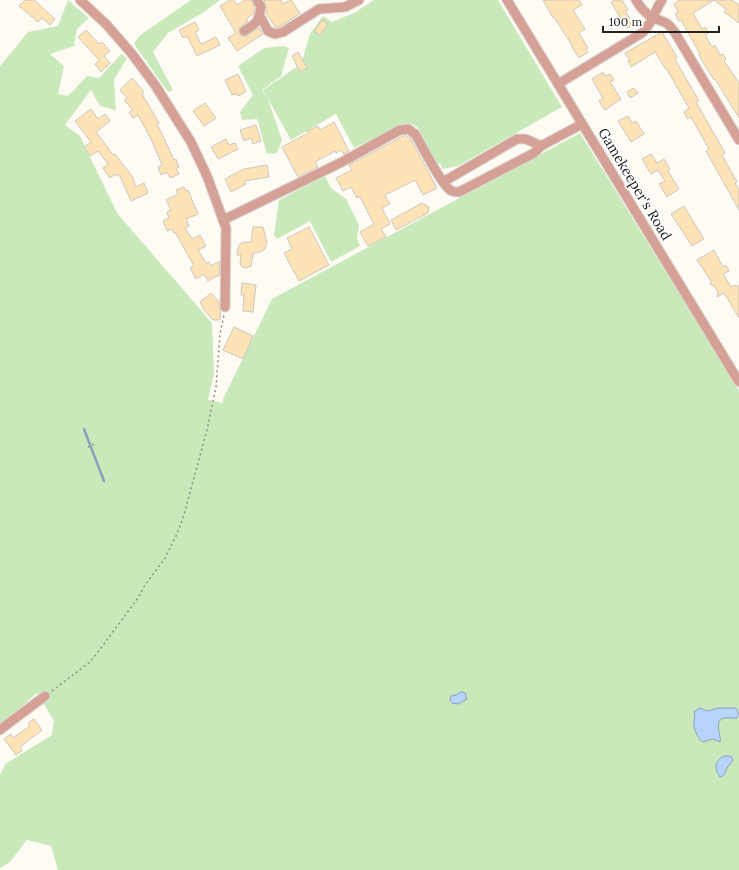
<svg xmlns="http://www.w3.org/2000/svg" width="739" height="870" font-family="Lora,serif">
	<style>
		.green { fill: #c9e9bb }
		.water { fill: #b8d4fd; stroke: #8c9fba }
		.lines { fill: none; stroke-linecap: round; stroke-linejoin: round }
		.stream { stroke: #8c9fba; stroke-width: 2.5 }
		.building { fill: #fde3b6; stroke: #ccc7be }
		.minor-casing { stroke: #dbd8d3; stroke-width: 11 }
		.path { stroke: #8f8c88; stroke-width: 1.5; stroke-dasharray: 2 3; stroke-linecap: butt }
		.minor { stroke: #d5a196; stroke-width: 9 }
		.labels { text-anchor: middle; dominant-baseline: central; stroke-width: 3.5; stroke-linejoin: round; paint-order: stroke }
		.street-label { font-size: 14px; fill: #24221f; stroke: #fff }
	</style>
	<rect width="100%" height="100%" fill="#fefbf5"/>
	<g class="green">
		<polygon points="68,0 89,18 77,29 74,46 50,54 64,66 58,94 68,96 87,76 99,78 121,54 127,58 114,80 116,110 100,106 91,90 65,125 80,136 117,213 212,323 214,373 208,400 223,403 223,399 272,299 580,133 739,391 739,870 58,870 51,846 27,840 10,862 0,868 0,775 5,764 52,735 54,721 37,693 0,726 0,66 28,32 58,26"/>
		<polygon points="191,0 220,0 204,12 168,33 153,52 173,90 168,92 134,44 139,36"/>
		<path d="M 374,0 L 498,0 L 562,107 L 458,166 L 443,169 L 440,163 L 436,165 L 420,131 C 416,124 410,123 403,125 L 354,148 L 336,114 L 291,140 L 268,99 L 282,140 L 277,153 L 267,154 L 257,119 L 242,120 L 240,112 L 253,95 L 238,66 L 264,48 L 283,46 L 289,48 L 281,76 L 262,90 L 267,98 L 263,90 L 301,64 L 310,34 L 323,16 L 332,22 L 354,13 Z"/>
		<polygon points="325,176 331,188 346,199 359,225 357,238 360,246 331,262 310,221 277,239 274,235 279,200"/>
	</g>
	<g class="water">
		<polygon points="461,692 463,692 465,693 467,699 458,704 452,703 450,700 451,696 456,695"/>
		<path d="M 700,708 L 708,711 L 718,708 L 736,708 C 738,712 739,714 737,718 C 733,719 728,717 724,718 C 713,721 722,736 720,742 L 713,739 L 703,742 C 699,740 694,730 694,725 C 693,720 696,718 694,712 Z"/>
		<path d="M 724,756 L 731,756 L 733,760 C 731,763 729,765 727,768 C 725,772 726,775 720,777 C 714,768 714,762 724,756 Z"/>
	</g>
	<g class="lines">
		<polyline class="stream" points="84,429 104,481"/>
	</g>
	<g class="building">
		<polygon points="25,0 34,0 55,19 50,25 42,18 38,22 19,6"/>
		<polygon points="230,0 234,0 237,5 245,0 251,0 255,8 253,14 246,19 248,21 239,28 239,34 242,36 247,36 259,28 263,34 237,51 228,38 236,33 220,6"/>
		<polygon points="265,0 281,0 283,4 291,0 300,13 281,26 276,28 266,13 267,8 264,1"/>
		<polygon points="543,0 579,0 582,5 573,10 585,29 579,33 588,48 586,49 588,52 579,58 571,45 572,45 554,17 553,18"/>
		<polygon points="615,0 622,0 628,10 625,11 634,25 628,28 626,26 623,27 619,20 621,19 611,2"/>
		<polygon points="680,0 732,0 739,5 739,23 724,12 726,9 714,0 693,13 702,29 705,27 709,33 705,35 712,47 715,45 720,55 723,54 726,59 724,61 739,83 739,118 715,79 714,80 704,64 699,55 700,54 681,20 679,21 675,14 678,12 674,4"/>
		<polygon points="322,20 328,24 320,35 314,31"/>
		<polygon points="195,22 199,30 195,32 201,44 216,37 220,45 197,56 187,36 183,38 179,30"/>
		<polygon points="86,30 99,44 102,42 110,51 104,56 110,63 101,72 95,64 99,60 78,37"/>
		<polygon points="662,32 677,57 675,58 676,61 699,101 696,102 725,153 722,155 737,182 735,183 739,190 739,210 706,151 709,149 691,117 687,119 684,112 689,108 666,68 665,68 655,52 631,67 628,61 630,60 625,53"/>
		<polygon points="298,52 307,68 300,72 292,56"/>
		<polygon points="603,72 605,76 610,74 614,80 610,82 621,99 605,110 599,101 603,98 592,79"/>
		<polygon points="238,74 246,92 238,96 237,94 232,95 225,80"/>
		<polygon points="132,78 144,92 142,94 159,123 157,124 163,136 174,160 176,159 179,167 176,168 179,174 170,178 167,172 161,175 158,167 162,165 151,139 138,115 133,118 129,112 133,110 124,100 127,98 120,90"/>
		<polygon points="634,88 638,93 630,98 627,92"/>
		<polygon points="205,103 216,118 204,126 193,111"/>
		<polygon points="91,109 98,119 105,114 110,121 96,132 113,155 115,154 121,162 132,176 136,187 144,183 148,193 131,201 119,174 116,176 115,174 110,178 103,168 108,164 98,151 91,156 84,147 91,142 75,121"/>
		<polygon points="628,116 632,123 636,121 644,134 631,142 618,121"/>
		<polygon points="334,122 349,151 344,154 341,150 336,153 335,151 315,162 318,167 298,177 282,147 308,133 307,131 318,126 320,130"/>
		<polygon points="256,125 261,141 253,144 251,138 244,141 240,130"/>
		<polygon points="405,135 410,138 437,188 423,195 415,180 385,195 390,204 382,208 390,224 381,229 386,237 368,246 360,232 374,224 360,197 357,198 351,187 343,191 336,178 352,170 349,165"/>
		<polygon points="226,139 229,145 235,143 238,149 218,159 211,147"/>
		<polygon points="651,154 657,163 664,159 670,169 668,171 679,189 667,197 659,184 665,181 658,170 651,174 642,159"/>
		<polygon points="267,165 269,177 244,181 246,184 231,192 225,179 244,169"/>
		<polygon points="184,187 186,191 188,190 198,214 186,219 189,226 185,228 192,239 200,235 206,246 198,250 206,263 209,262 211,266 220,261 219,276 217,276 208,281 204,274 196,279 190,268 194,266 175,232 174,233 172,229 167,231 163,221 169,218 167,212 171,210 166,200 178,194 176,190"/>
		<polygon points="422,203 429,207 428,213 396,230 391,220"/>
		<polygon points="684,206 704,239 692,246 671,214"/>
		<polygon points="253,227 263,227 267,243 265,249 260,252 253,253 251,266 246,268 242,267 240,264 241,255 237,255 238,248 240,244 243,242 251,242"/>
		<polygon points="309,227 329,265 299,281 284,253 292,249 287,238"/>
		<polygon points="714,250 723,267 726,265 729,271 723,274 731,287 735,285 736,287 739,285 739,318 724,293 717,297 718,292 714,286 710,284 711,281 697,260"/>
		<polygon points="242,283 256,285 253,312 243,311 244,295 241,295"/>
		<polygon points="211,293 219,302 219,307 221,311 220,320 213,320 204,310 200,302"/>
		<polygon points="234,327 253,336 243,359 223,350"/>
		<polygon points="34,719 42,730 20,747 22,751 16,755 4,739 11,734 13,738 30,726 28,723"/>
	</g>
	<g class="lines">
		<defs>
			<g id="minor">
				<polyline points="80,0 106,24 132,54 155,85 191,142 207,176 226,228 225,307"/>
				<polyline points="507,0 739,382"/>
				<path d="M 636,0 C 640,7 645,13 652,17 C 663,23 665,19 674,31 L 739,140"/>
				<polyline points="260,16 268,31 275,34 283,32 319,9 345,7 359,0"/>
				<path d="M 244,31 C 257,23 258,23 261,7 L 257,0"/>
				<path d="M 558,84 L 642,33 C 653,23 654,11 662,0"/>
				<polyline points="443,182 517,139 526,139 541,146"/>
				<path d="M 223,220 L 340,163 L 400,130 L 408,129 L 415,134 C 423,147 439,181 450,190 C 453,192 456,192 459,192 L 534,153 L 541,146 L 582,124"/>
				<polyline points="0,730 9,723 45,696"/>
			</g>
		</defs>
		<use href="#minor" class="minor-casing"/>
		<g class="path">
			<polyline points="88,447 94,444"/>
			<polyline points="52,691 90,662 101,648 138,598 145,585 165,558 176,536 183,518 207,430 216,387 220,334 224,315"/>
		</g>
		<use href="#minor" class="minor"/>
	</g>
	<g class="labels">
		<g class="street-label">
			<text transform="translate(635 184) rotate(59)">Gamekeeper's Road</text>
		</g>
	</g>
	<path d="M603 26v6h116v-6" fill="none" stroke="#24221f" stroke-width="2"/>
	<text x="609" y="26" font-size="12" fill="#24221f" stroke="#ffffff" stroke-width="3" paint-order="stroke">100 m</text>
</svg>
